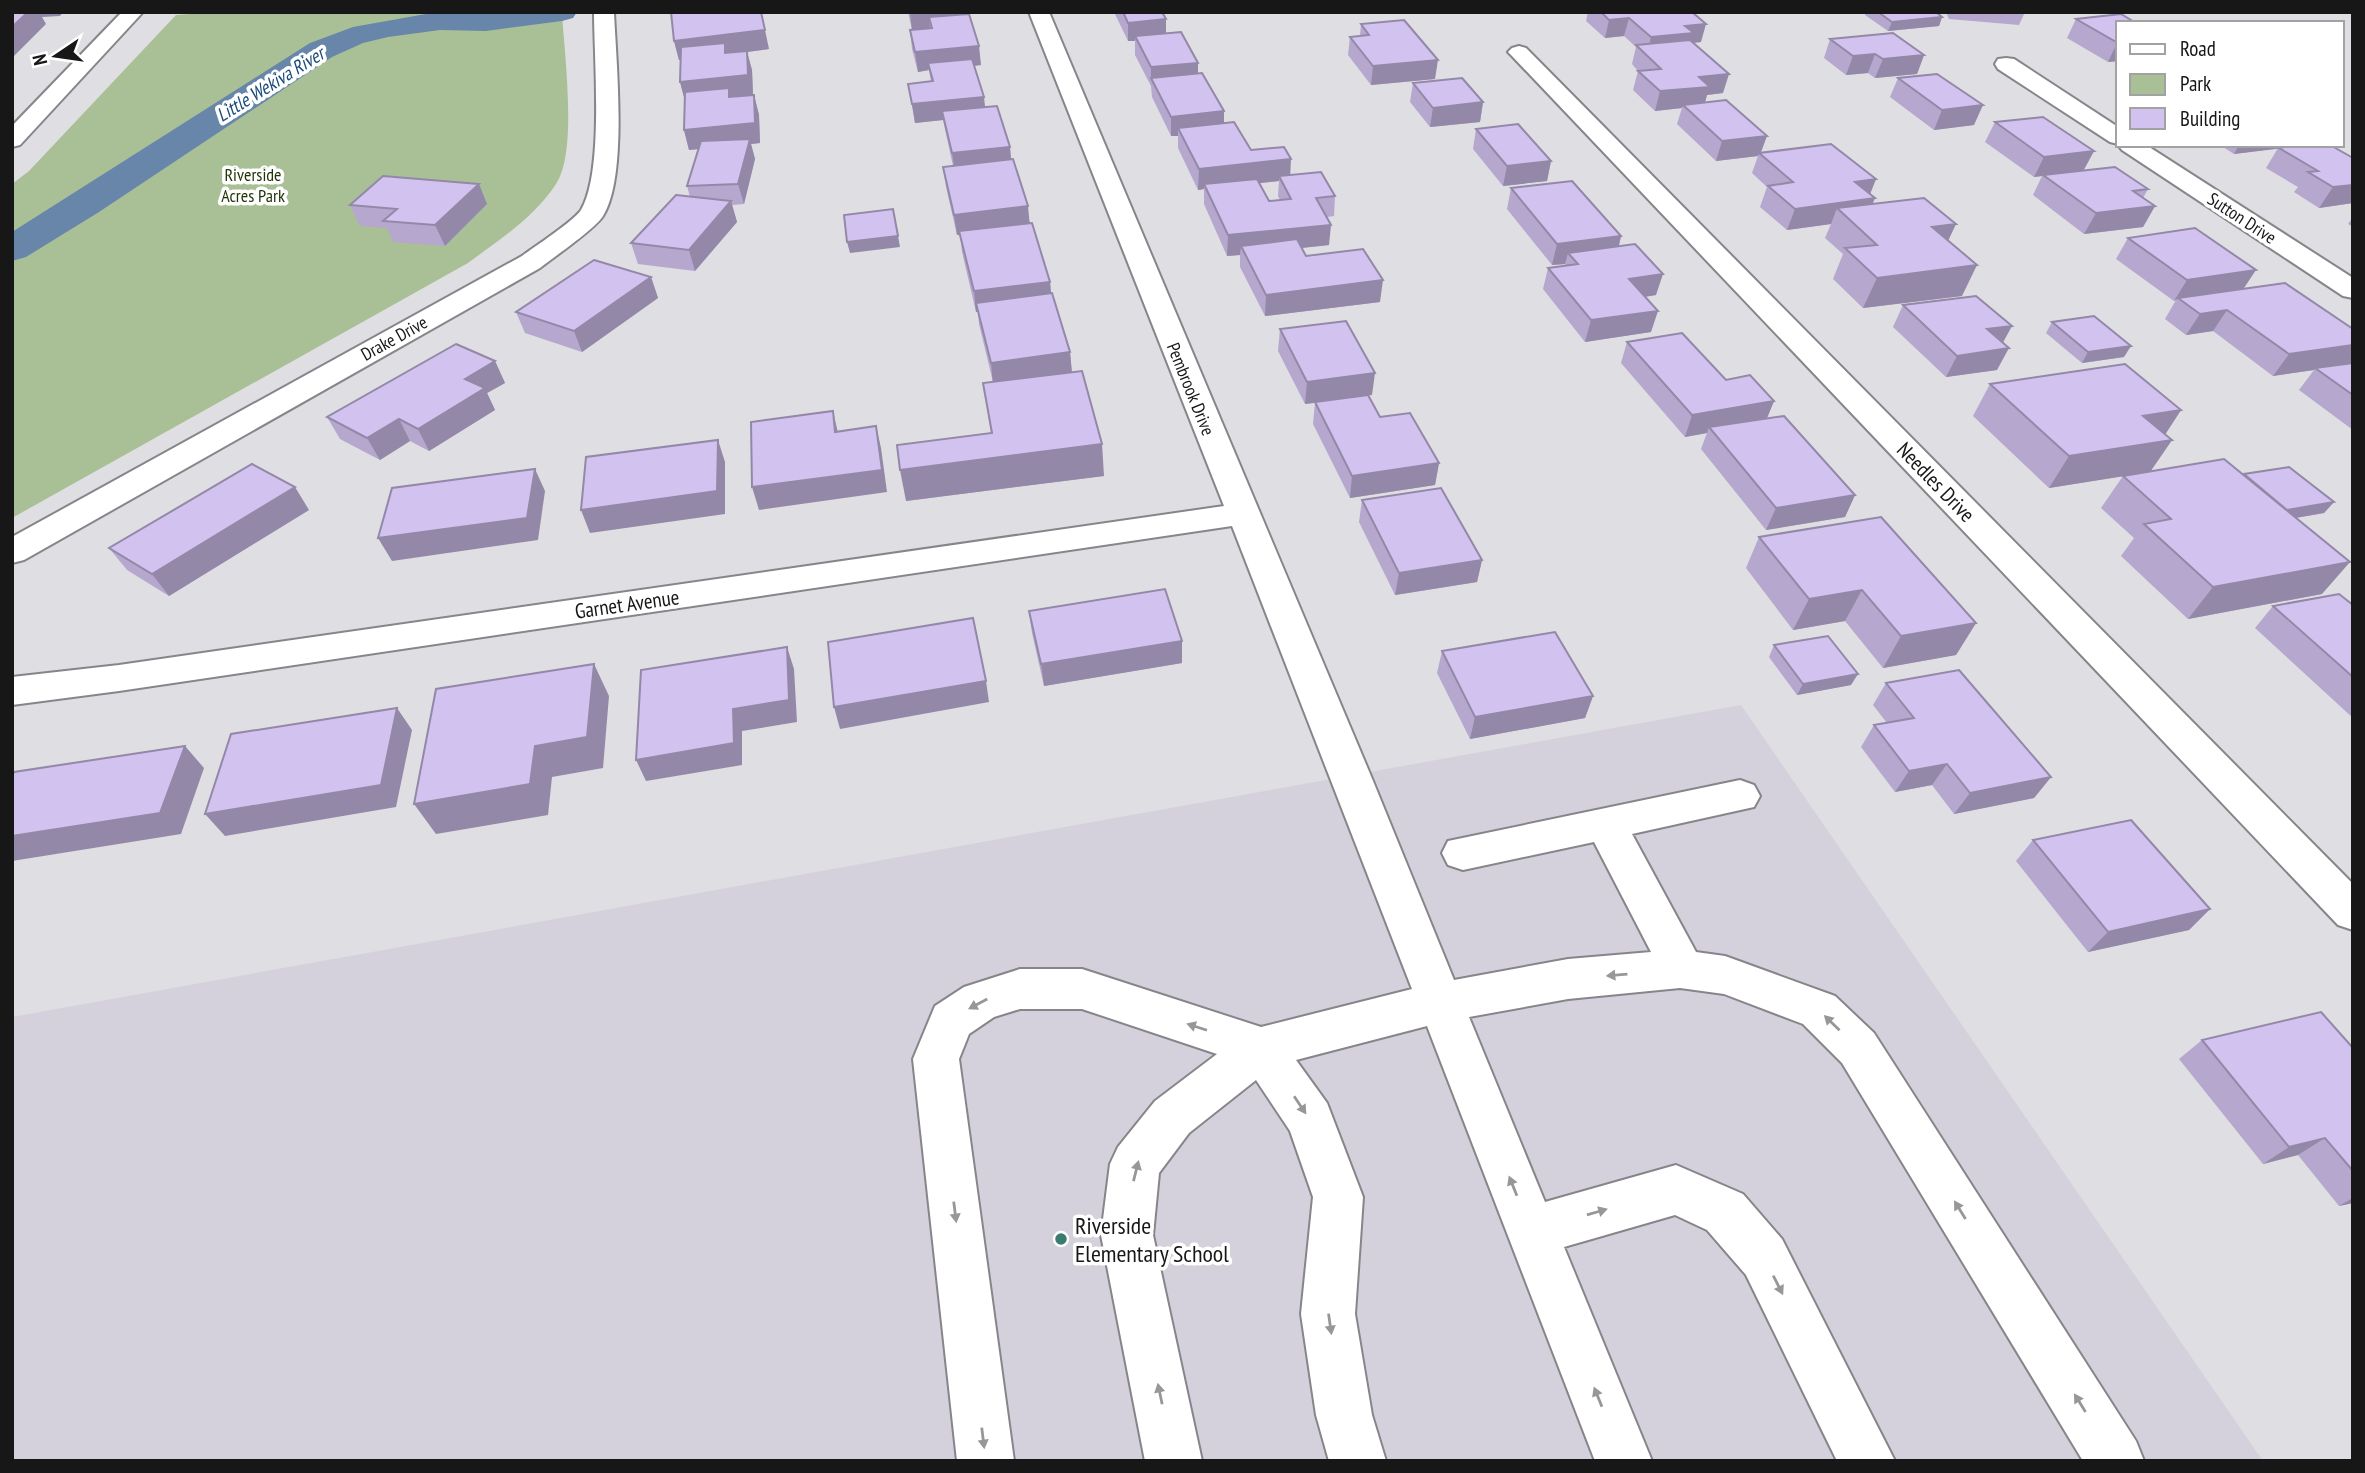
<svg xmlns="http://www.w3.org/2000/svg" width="2365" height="1473" font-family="'PT Sans Narrow',sans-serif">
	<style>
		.built { fill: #d5d1dc }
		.green { fill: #a9c097 }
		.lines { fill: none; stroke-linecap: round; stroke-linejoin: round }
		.canal { fill: #6786a9; fill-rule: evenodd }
		.minor-casing { stroke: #868589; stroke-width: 4 }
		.minor { fill: #fff; fill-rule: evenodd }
		.wall { fill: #b5a7ce; fill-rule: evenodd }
		.shaded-wall { fill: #9388a7 }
		.building { fill: #d2c2ef; stroke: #9388a7; stroke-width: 2 }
		.oneway { fill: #979797 }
		.poi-dot { fill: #3a7d6f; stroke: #fff; stroke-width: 2.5 }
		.labels { text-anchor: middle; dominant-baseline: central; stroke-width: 7; stroke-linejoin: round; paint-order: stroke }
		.far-park-label { font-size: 18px; fill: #1d3304; stroke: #fff }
		.far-street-label { font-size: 18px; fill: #171718; stroke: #fff }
		.far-water-label { font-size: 19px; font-style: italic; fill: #1b4a79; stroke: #fff }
		.street-label { font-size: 21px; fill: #171718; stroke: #fff }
		.near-poi-label { font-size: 24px; fill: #171718; stroke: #fff; text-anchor: start }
	</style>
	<rect width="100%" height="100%" fill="#dfdee2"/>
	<polygon class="built" points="1741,705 2263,1461 12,1461 12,1017"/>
	<path class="green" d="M 217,12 L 562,12 C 564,52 578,152 556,184 C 534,218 500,239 468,263 L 12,518 L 12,184 L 29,171 L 176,15 Z"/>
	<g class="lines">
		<polygon class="canal" points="437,12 577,12 573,18 562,21 486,31 440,30 388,37 363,43 332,57 99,212 26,257 12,261 12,232 310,43 353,27"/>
		<defs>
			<g id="minor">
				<polygon points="122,12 143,12 20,145 12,147 12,126"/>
				<path d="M 594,12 L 614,12 C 616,61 628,176 603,216 C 594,230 555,256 540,268 L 24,560 L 12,563 L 12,537 L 522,256 C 534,247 574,221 581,210 C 604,171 594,59 594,12 Z"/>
				<polygon points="1029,12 1049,12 1373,781 1454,980 1568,959 1651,952 1594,842 1463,870 1448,865 1442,853 1448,841 1740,780 1754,785 1760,796 1754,807 1632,834 1696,952 1725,956 1835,996 1874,1033 2136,1441 2144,1461 2083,1461 1842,1063 1803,1024 1724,994 1680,988 1568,999 1469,1017 1545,1202 1676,1165 1743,1194 1782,1239 1895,1461 1837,1461 1746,1275 1707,1230 1675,1215 1564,1247 1652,1461 1595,1461 1427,1026 1296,1060 1327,1103 1363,1197 1355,1314 1372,1415 1386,1461 1329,1461 1316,1415 1301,1314 1313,1197 1290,1131 1256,1080 1189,1133 1159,1173 1153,1235 1202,1461 1145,1461 1101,1235 1110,1164 1118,1147 1155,1101 1217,1054 1082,1009 1020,1009 994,1017 969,1034 959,1059 1014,1461 957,1461 913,1059 935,1006 964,987 1020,969 1082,969 1261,1027 1412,989 1232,526 119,691 12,705 12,677 119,665 1224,506"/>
				<polygon points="1519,46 1526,48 2353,884 2353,930 2338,925 1512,56 1508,52 1512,48"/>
				<polygon points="2006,58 2014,59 2118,127 2118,144 2110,142 1998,69 1995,64 1998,59"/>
				<polygon points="2118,145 2146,145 2353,278 2353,298 2343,296 2122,150"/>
			</g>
		</defs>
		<use href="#minor" class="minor-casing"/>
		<use href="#minor" class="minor"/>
	</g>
	<g class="wall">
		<polygon points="908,12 967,12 981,65 974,66 985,107 1011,160 1030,223 1050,282 1051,293 1070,352 1072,372 1104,476 906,501 991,433 983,383 993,382 979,324 978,312 976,312 962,252 960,235 957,235 946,187 943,167 953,166 943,120 915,123 908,84 931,82 929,70 918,72 912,49 910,30 912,30"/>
		<path d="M 1114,12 L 1162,12 L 1166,19 L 1166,33 L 1198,63 L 1198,73 L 1224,123 L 1251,150 L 1290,175 L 1335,196 L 1334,216 L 1327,217 L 1329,245 L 1302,248 L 1306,256 L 1380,302 L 1265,316 L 1240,267 L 1240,255 L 1227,256 L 1204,204 L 1204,189 L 1198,190 L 1178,148 L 1178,136 L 1171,136 L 1152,97 L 1151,86 L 1135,55 L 1135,41 L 1128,41 ZM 1279,181 L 1278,196 L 1280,200 L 1269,201 L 1260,183 Z"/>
		<polygon points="1588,12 1692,12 1701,42 1693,43 1723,93 1707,95 1705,102 1761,153 1876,179 1870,194 1873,204 1948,241 1962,296 1863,308 1833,279 1843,254 1825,238 1831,224 1787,230 1760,207 1767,187 1752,173 1758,156 1716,161 1677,124 1682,108 1655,111 1633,90 1638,71 1632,64 1636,47 1624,36 1605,38 1586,21"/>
		<polygon points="1866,12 1936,12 1942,17 1939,26 1888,31 1865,15"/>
		<polygon points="1946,12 2025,12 2019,25 1949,19"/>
		<polygon points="2076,19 2136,23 2118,61 2108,62 2067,38"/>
		<polygon points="1361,24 1435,79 1371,85 1348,55 1350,37 1360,36"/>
		<polygon points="1830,39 1924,55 1917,74 1875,78 1868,73 1846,75 1824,58"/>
		<polygon points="674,41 769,49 747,52 752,70 753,95 731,97 754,95 759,115 760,143 751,144 755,159 744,204 732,205 737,222 695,271 638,264 631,243 690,197 687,186 698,149 689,150 684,130 685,101 680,82 681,59 679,60"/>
		<polygon points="1898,78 1974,125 1934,130 1890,97"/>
		<polygon points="1413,83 1483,102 1480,122 1430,127 1410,102"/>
		<polygon points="1995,122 2094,151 2084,170 2148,189 2143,198 2155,206 2143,227 2084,234 2033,195 2042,176 2034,177 1985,142"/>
		<polygon points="1476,129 1551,161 1547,181 1503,186 1473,149"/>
		<polygon points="2220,145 2285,145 2284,147 2353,158 2353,203 2319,208 2294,192 2298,187 2266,168 2278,148 2234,154"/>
		<polygon points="479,184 487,204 445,246 393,242 387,228 360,226 350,205"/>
		<polygon points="1511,188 1621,236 1619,246 1656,295 1645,297 1651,332 1585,342 1543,289 1548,268 1565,266 1565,264 1552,265 1507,209"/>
		<polygon points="2353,217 2353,227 2348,224"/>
		<polygon points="2128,238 2244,289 2353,329 2353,430 2299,390 2314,370 2273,376 2213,331 2186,335 2165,319 2176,300 2174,301 2116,259"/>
		<polygon points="651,277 658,298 582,352 525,333 516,312"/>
		<polygon points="1903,305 2003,343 1997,370 1946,377 1893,327"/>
		<polygon points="2052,322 2124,357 2082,363 2046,333"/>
		<polygon points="1280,329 1372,395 1368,395 1380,417 1439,463 1435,485 1350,498 1313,424 1315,403 1305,404 1278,351"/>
		<polygon points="1627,342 1726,380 1774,401 1767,418 1855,495 1845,517 1766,530 1701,449 1707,433 1685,437 1621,363"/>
		<polygon points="495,361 505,383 487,393 495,410 429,451 410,441 380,460 340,439 327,417"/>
		<polygon points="1990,384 2181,410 2165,435 2172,440 2150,472 2244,475 2334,502 2324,513 2296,518 2322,594 2188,619 2121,556 2134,538 2101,508 2123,476 2049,488 1973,416"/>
		<polygon points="1362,500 1482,560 1477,582 1395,595 1359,522"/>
		<polygon points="309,510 169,596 127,570 109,548"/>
		<polygon points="1759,537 1976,623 1956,655 1883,668 1845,621 1793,630 1746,568"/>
		<polygon points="2353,605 2353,718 2255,628 2273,606"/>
		<polygon points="1029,611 1182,663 1044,686 1032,633"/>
		<polygon points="1774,645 1851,685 1797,695 1769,657"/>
		<polygon points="1442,651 1593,696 1585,718 1470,739 1437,673"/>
		<polygon points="1886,683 2051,777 2034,798 1954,814 1932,785 1895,792 1861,747 1874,725 1887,723 1873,705"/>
		<polygon points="2033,840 2210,909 2189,930 2088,952 2016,861"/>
		<polygon points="2202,1040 2353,1048 2353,1203 2339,1206 2298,1155 2263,1164 2179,1059"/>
	</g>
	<g class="shaded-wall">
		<polygon points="12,12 63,12 60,16 42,17 46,24 13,57 12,55"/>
		<polygon points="910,12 967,12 968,25 929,17 930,28 912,30"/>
		<polygon points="1942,17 1939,26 1888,31 1892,22"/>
		<polygon points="1629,18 1624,36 1605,38 1609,20"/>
		<polygon points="1166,19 1166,38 1135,36 1135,41 1128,41 1128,23"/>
		<polygon points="1706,24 1701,42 1691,43 1647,55 1651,37 1685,26"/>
		<polygon points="765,30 769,49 747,52 752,70 753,95 731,97 734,107 685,101 680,82 725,54 679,60 674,41"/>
		<polygon points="2117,43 2118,43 2118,61 2108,62"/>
		<polygon points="979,46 981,65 930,70 928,63 929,70 918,72 915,52"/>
		<polygon points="1875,54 1868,73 1846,75 1853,56"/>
		<polygon points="1924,55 1917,74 1875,78 1883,59"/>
		<polygon points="1438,60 1435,79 1371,85 1373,66"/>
		<polygon points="1198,63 1198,82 1151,78 1151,87 1151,67"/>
		<polygon points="1729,74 1723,93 1707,95 1704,106 1683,105 1682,108 1655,111 1660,91 1699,77"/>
		<polygon points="754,95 759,115 760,143 751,144 755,159 744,204 738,184 749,144 689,150 684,130"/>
		<polygon points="984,97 986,116 942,111 943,120 915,123 912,104"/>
		<polygon points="1483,102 1480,122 1430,127 1433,108"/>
		<polygon points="1983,105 1974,125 1934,130 1942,110"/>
		<polygon points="1224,111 1224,131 1178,128 1178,136 1171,136 1171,117"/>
		<polygon points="1767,136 1760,155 1759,153 1758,156 1716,161 1722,141"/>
		<polygon points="2239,145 2285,145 2284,148 2234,154"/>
		<polygon points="1010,147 1012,167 955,173 952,153"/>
		<polygon points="2094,151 2083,171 2043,175 2042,176 2034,177 2044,157"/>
		<polygon points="1291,159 1290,180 1279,176 1279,181 1206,189 1204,184 1204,189 1198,190 1199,169"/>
		<polygon points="1551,161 1547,181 1503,186 1507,166"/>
		<polygon points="1876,179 1868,199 1875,198 1867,218 1837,208 1831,224 1787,230 1795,209 1855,182"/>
		<polygon points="479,184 487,204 445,246 435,225"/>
		<polygon points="2353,185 2353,203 2319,208 2333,187"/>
		<polygon points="731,201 737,222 695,271 689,250"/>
		<polygon points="1028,206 1030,227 957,235 954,215"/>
		<polygon points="2155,206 2143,227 2084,234 2096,213"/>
		<polygon points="1956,224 1942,254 1932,227"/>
		<polygon points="1331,225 1329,245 1245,254 1241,246 1240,255 1227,256 1228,235"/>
		<polygon points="898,236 900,247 850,253 847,242"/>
		<polygon points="1621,236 1616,257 1568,253 1565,264 1552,265 1557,244"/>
		<polygon points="1977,265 1962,296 1863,308 1877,278"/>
		<polygon points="2256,270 2242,291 2178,298 2176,300 2174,301 2187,280"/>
		<polygon points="1663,274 1656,295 1623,300 1629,279"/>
		<polygon points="651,277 658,298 582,352 574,331"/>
		<polygon points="1383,280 1380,302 1265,316 1266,295"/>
		<polygon points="1050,282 1052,303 976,303 978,312 976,312 974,291"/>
		<polygon points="2227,310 2213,331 2186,335 2200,314"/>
		<polygon points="1658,311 1651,332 1585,342 1591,320"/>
		<polygon points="2012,326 2000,348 1987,329"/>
		<polygon points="2353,345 2353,364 2315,368 2314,370 2273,376 2289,354"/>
		<polygon points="2131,346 2124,357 2082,363 2088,352"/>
		<polygon points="2009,348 1997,370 1946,377 1957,356"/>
		<polygon points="1070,352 1072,374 993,384 991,363"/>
		<polygon points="495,361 505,383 487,393 495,410 429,451 418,429 465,379"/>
		<polygon points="1375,373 1372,395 1305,404 1307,382"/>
		<polygon points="1774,401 1765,423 1709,427 1707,433 1685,437 1692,415"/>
		<polygon points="2181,410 2160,442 2143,416"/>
		<polygon points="833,411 838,433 835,432"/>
		<polygon points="399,419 410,441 380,460 367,438"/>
		<polygon points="876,426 881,448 887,492 759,510 752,487"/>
		<polygon points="718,440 725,462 725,514 590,533 581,510"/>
		<polygon points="2172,440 2150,472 2049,488 2069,456"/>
		<polygon points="1102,444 1104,476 906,501 900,470"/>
		<polygon points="1439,463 1435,485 1350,498 1352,476"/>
		<polygon points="535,469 545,491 538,540 392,561 378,538"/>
		<polygon points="295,487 309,510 169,596 152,574"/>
		<polygon points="1855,495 1845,517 1766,530 1776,508"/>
		<polygon points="2334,502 2324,513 2278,521 2287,510"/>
		<polygon points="1482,560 1477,582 1395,595 1399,573"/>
		<polygon points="2350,562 2322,594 2188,619 2213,587"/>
		<polygon points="1862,590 1845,621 1793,630 1809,599"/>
		<polygon points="1976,623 1956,655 1883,668 1901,636"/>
		<polygon points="1182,641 1182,663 1044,686 1041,664"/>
		<polygon points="787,647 794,669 797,722 742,731 742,765 646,781 636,760 733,709"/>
		<polygon points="594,664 609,696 603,768 552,777 548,815 436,834 414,804 535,746"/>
		<polygon points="1858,674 1851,685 1797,695 1803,684"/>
		<polygon points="986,681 989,702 840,729 834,707"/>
		<polygon points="1593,696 1585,718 1470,739 1475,717"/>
		<polygon points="397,708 412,730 396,807 225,836 205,814"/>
		<polygon points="185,746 204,768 181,834 12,861 12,836"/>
		<polygon points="1947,764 1932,785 1895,792 1909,771"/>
		<polygon points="2051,777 2034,798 1954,814 1970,793"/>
		<polygon points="2210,909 2189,930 2088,952 2108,932"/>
		<polygon points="2325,1138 2298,1155 2263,1164 2289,1147"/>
		<polygon points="2353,1198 2353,1203 2339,1206"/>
	</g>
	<g class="building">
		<polygon points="12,12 28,12 12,27"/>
		<polygon points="671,12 761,12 765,30 674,41"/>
		<polygon points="1123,12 1162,12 1166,19 1128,23"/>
		<polygon points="1601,12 1692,12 1706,24 1685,26 1694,33 1651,37 1629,18 1609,20"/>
		<polygon points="1878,12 1936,12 1942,17 1892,22"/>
		<polygon points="969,14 979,46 915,52 910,30 932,28 929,17"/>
		<polygon points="2121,14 2136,23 2118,23 2118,43 2076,19"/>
		<polygon points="1404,20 1438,60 1373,66 1350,37 1369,35 1361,24"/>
		<polygon points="1181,32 1198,63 1151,67 1135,36"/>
		<polygon points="1893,33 1924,55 1883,59 1875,54 1853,56 1830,39"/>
		<polygon points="1690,40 1729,74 1699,77 1710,87 1660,91 1638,71 1661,69 1636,45"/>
		<polygon points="725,43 725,53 747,51 748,75 680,82 681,47"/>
		<polygon points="972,59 984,97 912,104 908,84 933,81 928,63"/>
		<polygon points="1202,73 1224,111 1171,117 1151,78"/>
		<polygon points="1937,74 1983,105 1942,110 1898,78"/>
		<polygon points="1462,78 1483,102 1433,108 1413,83"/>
		<polygon points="729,88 729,97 754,95 755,123 684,130 685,92"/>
		<polygon points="1726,100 1767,136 1722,141 1683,105"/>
		<polygon points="997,106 1010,147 952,153 942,111"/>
		<polygon points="2043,117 2094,151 2044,157 1995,122"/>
		<polygon points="1234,122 1251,150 1284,147 1291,159 1199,169 1178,128"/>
		<polygon points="1518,124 1551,161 1507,166 1476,129"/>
		<polygon points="750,139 738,184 687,186 701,141"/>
		<polygon points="1831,144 1876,179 1855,182 1875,198 1795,209 1768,186 1793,182 1759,153"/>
		<polygon points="2297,145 2330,145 2353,158 2353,185 2333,187 2308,172 2318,171 2279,148"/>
		<polygon points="1013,159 1028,206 954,215 943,167"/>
		<polygon points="2115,167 2148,189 2133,191 2155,206 2096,213 2043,175"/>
		<polygon points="1321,172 1335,196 1316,198 1331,225 1228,235 1204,184 1257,179 1269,201 1291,199 1279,176"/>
		<polygon points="383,176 479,184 435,225 383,221 397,209 350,205"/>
		<polygon points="1572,181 1621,236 1557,244 1511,188"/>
		<polygon points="676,195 731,201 689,250 631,243"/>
		<polygon points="1924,198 1956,224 1932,227 1977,265 1877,278 1845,248 1877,245 1837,208"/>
		<polygon points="893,209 898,236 847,242 844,215"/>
		<polygon points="1032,223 1050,282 974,291 959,231"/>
		<polygon points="2195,228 2256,270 2187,280 2128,238"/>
		<polygon points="1297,239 1306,256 1363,249 1383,280 1266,295 1241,246"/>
		<polygon points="1635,244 1663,274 1629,279 1658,311 1591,320 1548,268 1578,264 1568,253"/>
		<polygon points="594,260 651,277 574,331 516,312"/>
		<polygon points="2285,283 2353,329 2353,345 2289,354 2227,310 2200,314 2178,298"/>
		<polygon points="1052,293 1070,352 991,363 976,303"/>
		<polygon points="1976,296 2012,326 1987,329 2009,348 1957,356 1903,305"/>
		<polygon points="2094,316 2131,346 2088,352 2052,322"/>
		<polygon points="1346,321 1375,373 1307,382 1280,329"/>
		<polygon points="1682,333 1726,380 1750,375 1774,401 1692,415 1627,342"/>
		<polygon points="456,344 495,361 465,379 485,388 418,429 399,419 367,438 327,417"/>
		<polygon points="2353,363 2353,395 2315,368"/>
		<polygon points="2125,364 2181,410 2143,416 2172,440 2069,456 1990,384"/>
		<polygon points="1082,371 1102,444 900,470 897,445 992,433 983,383"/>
		<polygon points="1368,395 1380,417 1410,413 1439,463 1352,476 1315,402"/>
		<polygon points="833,411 835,432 876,426 882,470 752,487 751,422"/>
		<polygon points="1784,416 1855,495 1776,508 1709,427"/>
		<polygon points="718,440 717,491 581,510 586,457"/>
		<polygon points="2224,459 2350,562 2213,587 2144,524 2171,519 2123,476"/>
		<polygon points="252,464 295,487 152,574 109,548"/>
		<polygon points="2289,467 2334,502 2287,510 2244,474"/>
		<polygon points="535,469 527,518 378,538 392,488"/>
		<polygon points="1441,488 1482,560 1399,573 1362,500"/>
		<polygon points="1881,517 1976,623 1901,636 1862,590 1809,599 1759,537"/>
		<polygon points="1165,589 1182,641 1041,664 1029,611"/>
		<polygon points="2339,594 2353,605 2353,677 2273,606"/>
		<polygon points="973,618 986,681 834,707 828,642"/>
		<polygon points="1555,632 1593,696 1475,717 1442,651"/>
		<polygon points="1828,636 1858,674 1803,684 1774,645"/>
		<polygon points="787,647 789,700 733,709 734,743 636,760 641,670"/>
		<polygon points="594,664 587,737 535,746 530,784 414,804 436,689"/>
		<polygon points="1959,670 2051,777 1970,793 1947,764 1909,771 1874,725 1914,718 1886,683"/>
		<polygon points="397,708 381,785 205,814 231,734"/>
		<polygon points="185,746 160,813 12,836 12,776 14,772"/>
		<polygon points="2131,820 2210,909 2108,932 2033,840"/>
		<polygon points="2321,1012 2353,1048 2353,1171 2325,1138 2289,1147 2202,1040"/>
	</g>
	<defs><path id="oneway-solid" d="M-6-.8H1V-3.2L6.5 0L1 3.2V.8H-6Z" transform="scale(1.75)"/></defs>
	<g class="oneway">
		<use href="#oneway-solid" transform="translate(1617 975) rotate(175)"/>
		<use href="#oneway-solid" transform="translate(978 1004) rotate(152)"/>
		<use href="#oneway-solid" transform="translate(1832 1023) rotate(-136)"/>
		<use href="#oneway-solid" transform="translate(1197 1027) rotate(-162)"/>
		<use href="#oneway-solid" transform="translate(1300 1105) rotate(56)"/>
		<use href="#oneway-solid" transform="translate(1136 1171) rotate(-76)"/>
		<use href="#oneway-solid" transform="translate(1513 1186) rotate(-112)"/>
		<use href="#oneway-solid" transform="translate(1960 1210) rotate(-122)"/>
		<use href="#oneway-solid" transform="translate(955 1212) rotate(83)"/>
		<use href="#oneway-solid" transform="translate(1597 1212) rotate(-16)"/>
		<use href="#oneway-solid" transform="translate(1778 1285) rotate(63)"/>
		<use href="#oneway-solid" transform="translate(1330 1324) rotate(82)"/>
		<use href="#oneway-solid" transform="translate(1160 1394) rotate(-102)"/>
		<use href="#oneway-solid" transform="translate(1598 1397) rotate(-112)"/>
		<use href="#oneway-solid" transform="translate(2080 1403) rotate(-122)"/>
		<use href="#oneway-solid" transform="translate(983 1438) rotate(83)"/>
	</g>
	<circle class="poi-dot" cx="1061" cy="1239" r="7"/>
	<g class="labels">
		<g class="far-park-label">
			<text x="253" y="174">Riverside<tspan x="253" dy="21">Acres Park</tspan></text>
		</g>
		<g class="far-street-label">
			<text transform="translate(2242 218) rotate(33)">Sutton Drive</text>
			<text transform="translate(394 338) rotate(-29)">Drake Drive</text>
			<text transform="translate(1191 389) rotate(68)">Pembrook Drive</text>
		</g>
		<g class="far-water-label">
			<text transform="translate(270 84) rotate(-32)">Little Wekiva River</text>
		</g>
		<g class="street-label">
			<text transform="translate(1936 482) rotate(46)">Needles Drive</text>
			<text transform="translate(627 604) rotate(-8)">Garnet Avenue</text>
		</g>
		<g class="near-poi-label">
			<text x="1075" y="1225">Riverside<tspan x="1075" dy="28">Elementary School</tspan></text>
		</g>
	</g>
	<rect width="2365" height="1473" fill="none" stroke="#171718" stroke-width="28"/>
	<rect x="2116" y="21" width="228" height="126" fill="#ffffff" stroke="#a2a2a3" stroke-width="2"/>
	<rect x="2130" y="44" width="35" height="10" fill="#ffffff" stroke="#a2a2a3" stroke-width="2"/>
	<text x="2180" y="56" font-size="21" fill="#171718">Road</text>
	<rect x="2130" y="74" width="35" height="21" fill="#a9c097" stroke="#a2a2a3" stroke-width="2"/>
	<text x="2180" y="91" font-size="21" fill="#171718">Park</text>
	<rect x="2130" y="108" width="35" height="21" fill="#d2c2ef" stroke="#a2a2a3" stroke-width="2"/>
	<text x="2180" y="126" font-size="21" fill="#171718">Building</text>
	<g transform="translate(56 56) rotate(257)" stroke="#ffffff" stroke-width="5" paint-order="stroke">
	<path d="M0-5L12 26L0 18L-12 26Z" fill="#171718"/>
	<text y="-10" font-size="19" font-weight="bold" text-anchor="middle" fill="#171718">N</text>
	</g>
</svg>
